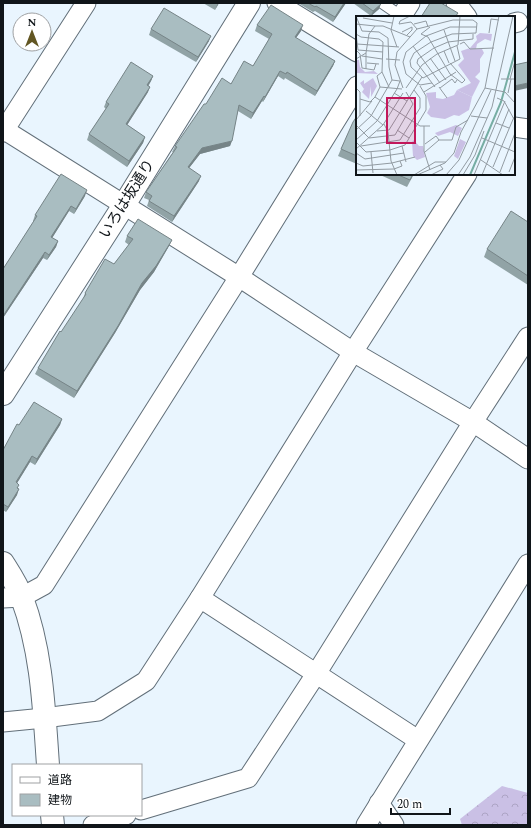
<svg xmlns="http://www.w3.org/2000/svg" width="531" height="828" font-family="Spectral,'Noto Sans JP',serif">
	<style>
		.forest { fill: url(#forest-crowns) }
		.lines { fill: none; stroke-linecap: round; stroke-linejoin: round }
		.service-casing { stroke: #626f79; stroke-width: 12 }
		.minor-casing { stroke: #626f79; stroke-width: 21 }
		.tertiary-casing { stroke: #626f79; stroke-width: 24 }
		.service { stroke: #fff; stroke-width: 10 }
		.minor { stroke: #fff; stroke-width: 19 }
		.tertiary { stroke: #fff; stroke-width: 22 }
		.wall { fill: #91a3a6 }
		.shaded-wall { fill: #768487 }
		.building { fill: #a9bdc1; stroke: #768487 }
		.labels { text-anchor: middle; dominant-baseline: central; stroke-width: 3; stroke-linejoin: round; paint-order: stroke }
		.street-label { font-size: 15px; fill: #101519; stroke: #fff }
		.inset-river { fill: none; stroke: #76ada3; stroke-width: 2 }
		.inset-road { fill: none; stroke: #929ba2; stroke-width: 1 }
		.view { fill: #c2185b; fill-opacity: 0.15; stroke: #c2185b; stroke-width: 2 }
		.inset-edge { fill: none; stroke: #101519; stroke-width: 2 }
	</style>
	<defs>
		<pattern id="forest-crowns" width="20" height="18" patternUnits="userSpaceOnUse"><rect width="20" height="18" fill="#cac0e5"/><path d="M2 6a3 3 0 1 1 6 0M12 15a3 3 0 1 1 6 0" fill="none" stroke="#aca4c4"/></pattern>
	</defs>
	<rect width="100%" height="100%" fill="#e9f5fe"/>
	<polygon class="forest" points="502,786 528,793 528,825 462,825 460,819"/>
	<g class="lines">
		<defs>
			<polyline id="service" points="382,3 401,16"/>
			<g id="minor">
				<polyline points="277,3 357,52"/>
				<polyline points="456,3 467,17"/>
				<polyline points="401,17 410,3"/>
				<polyline points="514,23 518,22"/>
				<polyline points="514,127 528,129"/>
				<polyline points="3,129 239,277 353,352 473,422 528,459"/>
				<polyline points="3,132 86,3"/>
				<polyline points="3,598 22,597 44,585 239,277 357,86"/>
				<polyline points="200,598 418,740"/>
				<polyline points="3,722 44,718 98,711 146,681 200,598 353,352 467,174"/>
				<polyline points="379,803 394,825"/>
				<polyline points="141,810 248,778 316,674 473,422 528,337"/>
				<polyline points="93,825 126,815"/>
				<polyline points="366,825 528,564"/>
			</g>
			<g id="tertiary">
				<polyline points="3,394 124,205 249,3"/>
				<path d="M 3,563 C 10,574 18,586 22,598 C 42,651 44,709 48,765"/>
				<polyline points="52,815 53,825"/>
			</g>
		</defs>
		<use href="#service" class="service-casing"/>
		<use href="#minor" class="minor-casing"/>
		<use href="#tertiary" class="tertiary-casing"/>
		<use href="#service" class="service"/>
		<use href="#minor" class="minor"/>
		<use href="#tertiary" class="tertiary"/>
	</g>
	<g class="wall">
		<polygon points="203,3 219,3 215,10"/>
		<polygon points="298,3 346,3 333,22 315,11 313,12"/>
		<polygon points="353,3 380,3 379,9 371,16"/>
		<polygon points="257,25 301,31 296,38 335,61 333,66 315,96 285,78 284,80 278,76 263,102 262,101 251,119 238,111 230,146 200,154 189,168 199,181 172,222 147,206 149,200 144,198 146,192 173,152 172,152 175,146 206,104 253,66 269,39 255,31"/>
		<polygon points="151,29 209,41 196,62 149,35"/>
		<polygon points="153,76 151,81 149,85 148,92 127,125 145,137 143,143 127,167 87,140 89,134 106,109 104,107 106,102"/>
		<polygon points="357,116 357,164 338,156 341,149"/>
		<polygon points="378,174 414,174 407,187"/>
		<polygon points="85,196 74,214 69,211 52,238 58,241 56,247 47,260 43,258 3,318 3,269 34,221 33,221 35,215"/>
		<polygon points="528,222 528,285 484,257 487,249"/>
		<polygon points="127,236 169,246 154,272 140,290 115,333 74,398 35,374 38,368 83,299 85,293 114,264 129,245 125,242"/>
		<polygon points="62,419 60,425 35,465 30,462 17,483 18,488 17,495 6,512 3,510 3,450 19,425"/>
	</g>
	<g class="shaded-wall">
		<polygon points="218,3 219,3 215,10 217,5"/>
		<polygon points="344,3 346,3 333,22 335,17"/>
		<polygon points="381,4 379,9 371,16 373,11"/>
		<polygon points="303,25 301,31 293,42 295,37"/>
		<polygon points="211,36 209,41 196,62 198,57"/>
		<polygon points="335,61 333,66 315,96 317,91"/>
		<polygon points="280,71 278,76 263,102 265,97"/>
		<polygon points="153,76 151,81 145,90 147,85"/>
		<polygon points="528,83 528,88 514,91 514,86"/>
		<polygon points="150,87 148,92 124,130 126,124"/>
		<polygon points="264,96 262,101 251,119 253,113"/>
		<polygon points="145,137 143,143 127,167 129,161"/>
		<polygon points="232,141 230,146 200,154 186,172 188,167 202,148"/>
		<polygon points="201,176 199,181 172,222 174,216"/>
		<polygon points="87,190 85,196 74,214 76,209"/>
		<polygon points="71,206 69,211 49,243 51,237"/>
		<polygon points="172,240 169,246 154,272 140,290 115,333 74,398 77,391 142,283"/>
		<polygon points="58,241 56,247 47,260 49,255"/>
		<polygon points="45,252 43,258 3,318 3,316"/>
		<polygon points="62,419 60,425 35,465 37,459"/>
		<polygon points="32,456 30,462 14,488 16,482"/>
		<polygon points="19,489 17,495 6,512 8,507"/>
	</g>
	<g class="building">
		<polygon points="308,3 344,3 335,17 316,6 315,7"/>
		<polygon points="362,3 380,3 381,4 373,11"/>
		<polygon points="430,3 441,3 458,13 455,17 421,17"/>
		<polygon points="271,5 303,25 295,37 335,61 317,91 287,72 286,74 280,71 265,97 264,96 253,113 239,105 232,141 202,148 188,167 201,176 174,216 149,201 152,196 146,192 177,147 175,146 204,104 206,104 222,78 231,84 244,61 253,66 272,34 257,25"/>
		<polygon points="164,8 211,36 198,57 151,29"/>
		<polygon points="131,62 153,76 147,85 150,87 126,124 145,137 129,161 89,134 109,104 106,102"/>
		<polygon points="528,62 528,83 514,86 514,65"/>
		<polygon points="357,116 357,156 341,149 353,122"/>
		<polygon points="61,174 87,190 76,209 71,206 51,237 58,241 49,255 45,252 3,316 3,269 37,216 35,215"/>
		<polygon points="396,174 413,174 410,180"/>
		<polygon points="511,211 528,222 528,276 487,249"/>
		<polygon points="138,219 172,240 156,266 142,283 118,326 77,391 38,368 60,331 61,332 86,294 85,293 105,259 114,264 133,239 127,236"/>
		<polygon points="34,402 62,419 37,459 32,456 16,482 19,485 17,488 19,489 8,507 3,504 3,450 17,424 19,425"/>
	</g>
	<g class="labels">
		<g class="street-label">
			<text transform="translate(127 199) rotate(-58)">いろは坂通り</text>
		</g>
	</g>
	<g transform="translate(356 16)">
		<rect width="159" height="159" fill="#e9f5fe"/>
		<path d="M 10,70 L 15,70 L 13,83 L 6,76 Z" fill="#cac0e5"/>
		<path d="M 124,17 L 136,18 L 135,25 L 129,23 L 121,28 L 120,33 L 126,33 L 128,37 L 124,43 L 124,56 L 119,61 L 124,65 L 116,81 L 101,74 L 115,67 L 102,49 L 108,43 L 105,35 L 114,32 L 121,24 L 120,20 ZM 0,44 L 3,44 L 4,51 L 9,56 L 18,55 L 22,58 L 0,57 ZM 17,62 L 21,70 L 15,81 L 15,70 L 8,73 L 4,67 L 8,64 L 8,68 ZM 100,109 L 106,112 L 102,120 L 94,116 L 82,120 L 79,117 ZM 58,124 L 63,130 L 67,130 L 69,141 L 61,144 L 57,140 L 56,126 Z" fill="#cac0e5"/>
		<path d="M 101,74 L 116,81 L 113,94 L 103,100 L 98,99 L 89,103 L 75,101 L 71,97 L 74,91 L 70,77 L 80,76 L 80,82 L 87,83 L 98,79 ZM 104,123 L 110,126 L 102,143 L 98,140 Z" fill="#cac0e5"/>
		<path class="inset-river" d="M 114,159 L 145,86 L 159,36"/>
		<path class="inset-road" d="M 38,0 L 35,14 L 41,31M 54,0 L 44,5 L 43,8 L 55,6 L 61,13M 7,2 L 36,7M 0,8 L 19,10M 58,8 L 70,5 L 72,11M 74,11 L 65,18 L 72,21 L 94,58 L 106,67 L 109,64 L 94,47M 61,13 L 97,4 L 117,4 L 121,7 L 120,17 L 96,18 L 75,26 L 58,37 L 54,45 L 55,51 L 67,62 L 104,43 L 101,30M 88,14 L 99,45M 46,16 L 56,11 L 56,14 L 51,19M 133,17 L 135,3 L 143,4M 0,18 L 5,21 L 23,23 L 27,26 L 26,56 L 33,71M 0,18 L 2,34 L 27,36M 1,28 L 43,31M 104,28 L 108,26 L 114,33 L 138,32M 57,30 L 84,67M 0,34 L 4,38 L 6,52 L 18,54 L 20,48M 88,35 L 93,47M 10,37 L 10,53M 6,40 L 26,43M 74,42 L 90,64M 0,43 L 10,37 L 13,18 L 19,10 L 27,10 L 54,21M 30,43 L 44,44M 11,47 L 23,48M 145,63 L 159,63M 154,63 L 159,45M 76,67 L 64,69 L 50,58 L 47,46 L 50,36 L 70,20 L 94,11 L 121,11M 24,71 L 46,73M 79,71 L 61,47 L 62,43 L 78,32 L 92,26 L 117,23 L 117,18M 83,71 L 91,82M 0,72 L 4,76 L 4,100M 47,72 L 39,49 L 41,36 L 61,13M 50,72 L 66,49 L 81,38 L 102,29 L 104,0M 84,72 L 96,63 L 99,67 L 101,64M 129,72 L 149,76 L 159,87M 68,76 L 100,56M 38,77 L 51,85M 152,77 L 155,63M 19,81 L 64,110 L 74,110M 141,82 L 148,85 L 159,105M 4,83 L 14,86 L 19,81 L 24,71 L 21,60 L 26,56M 10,95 L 27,109M 115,100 L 131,102M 0,104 L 16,85M 140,107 L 153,112M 28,108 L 32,116 L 35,145 L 41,159M 0,109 L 13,122 L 39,119 L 57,88 L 50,76M 68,110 L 68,135 L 74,154M 0,114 L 15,100 L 36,64 L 33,51 L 32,22 L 23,16 L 6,15 L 0,0M 41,114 L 53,122M 21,115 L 33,114 L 66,61M 126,122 L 159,136M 0,124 L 21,105 L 41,73 L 44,65 L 36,64M 0,126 L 10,136 L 34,134 L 49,129 L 70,94 L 70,80 L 64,70M 69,128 L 80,120 L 83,124M 5,130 L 44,124 L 64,92 L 64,82 L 58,74M 46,130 L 50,146M 0,133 L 27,109 L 47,77M 15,136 L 17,157M 69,136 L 83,124 L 96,124 L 100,111 L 112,104M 0,137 L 9,143 L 48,137M 125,144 L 147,159M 0,147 L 7,150 L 36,147 L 59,141M 137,151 L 158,101M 0,154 L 38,153 L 46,150 L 44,145M 144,156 L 159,117M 153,156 L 159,141M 58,159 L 79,146 L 90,146M 61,159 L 89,147 L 98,137 L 105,116 L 129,72 L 143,0M 75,159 L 87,153 L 84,149M 90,159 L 103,144 L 135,74M 102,159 L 114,141 L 136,91 L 157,0M 107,159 L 119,139 L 128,115M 118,159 L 149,85M 126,159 L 153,93"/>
		<path class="view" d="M 31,82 L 59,82 L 59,127 L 31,127 Z"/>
		<rect width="159" height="159" class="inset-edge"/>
	</g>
	<rect width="531" height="828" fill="none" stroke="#101519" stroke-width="8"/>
	<rect x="12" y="764" width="130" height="52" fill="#ffffff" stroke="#9fa1a3"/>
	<rect x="20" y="777" width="20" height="6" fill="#ffffff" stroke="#9fa1a3"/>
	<text x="48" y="784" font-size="12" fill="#101519">道路</text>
	<rect x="20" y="794" width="20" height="12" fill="#a9bdc1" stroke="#9fa1a3"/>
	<text x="48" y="804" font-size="12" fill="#101519">建物</text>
	<g transform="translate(32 32)"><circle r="19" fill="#ffffff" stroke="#9fa1a3"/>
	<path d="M0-3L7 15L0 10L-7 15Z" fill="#625622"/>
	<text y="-6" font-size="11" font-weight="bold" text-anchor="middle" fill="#101519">N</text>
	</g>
	<path d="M391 808v6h59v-6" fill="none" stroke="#101519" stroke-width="2"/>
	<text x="397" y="808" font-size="12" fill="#101519" stroke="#ffffff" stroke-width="3" paint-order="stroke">20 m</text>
</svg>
